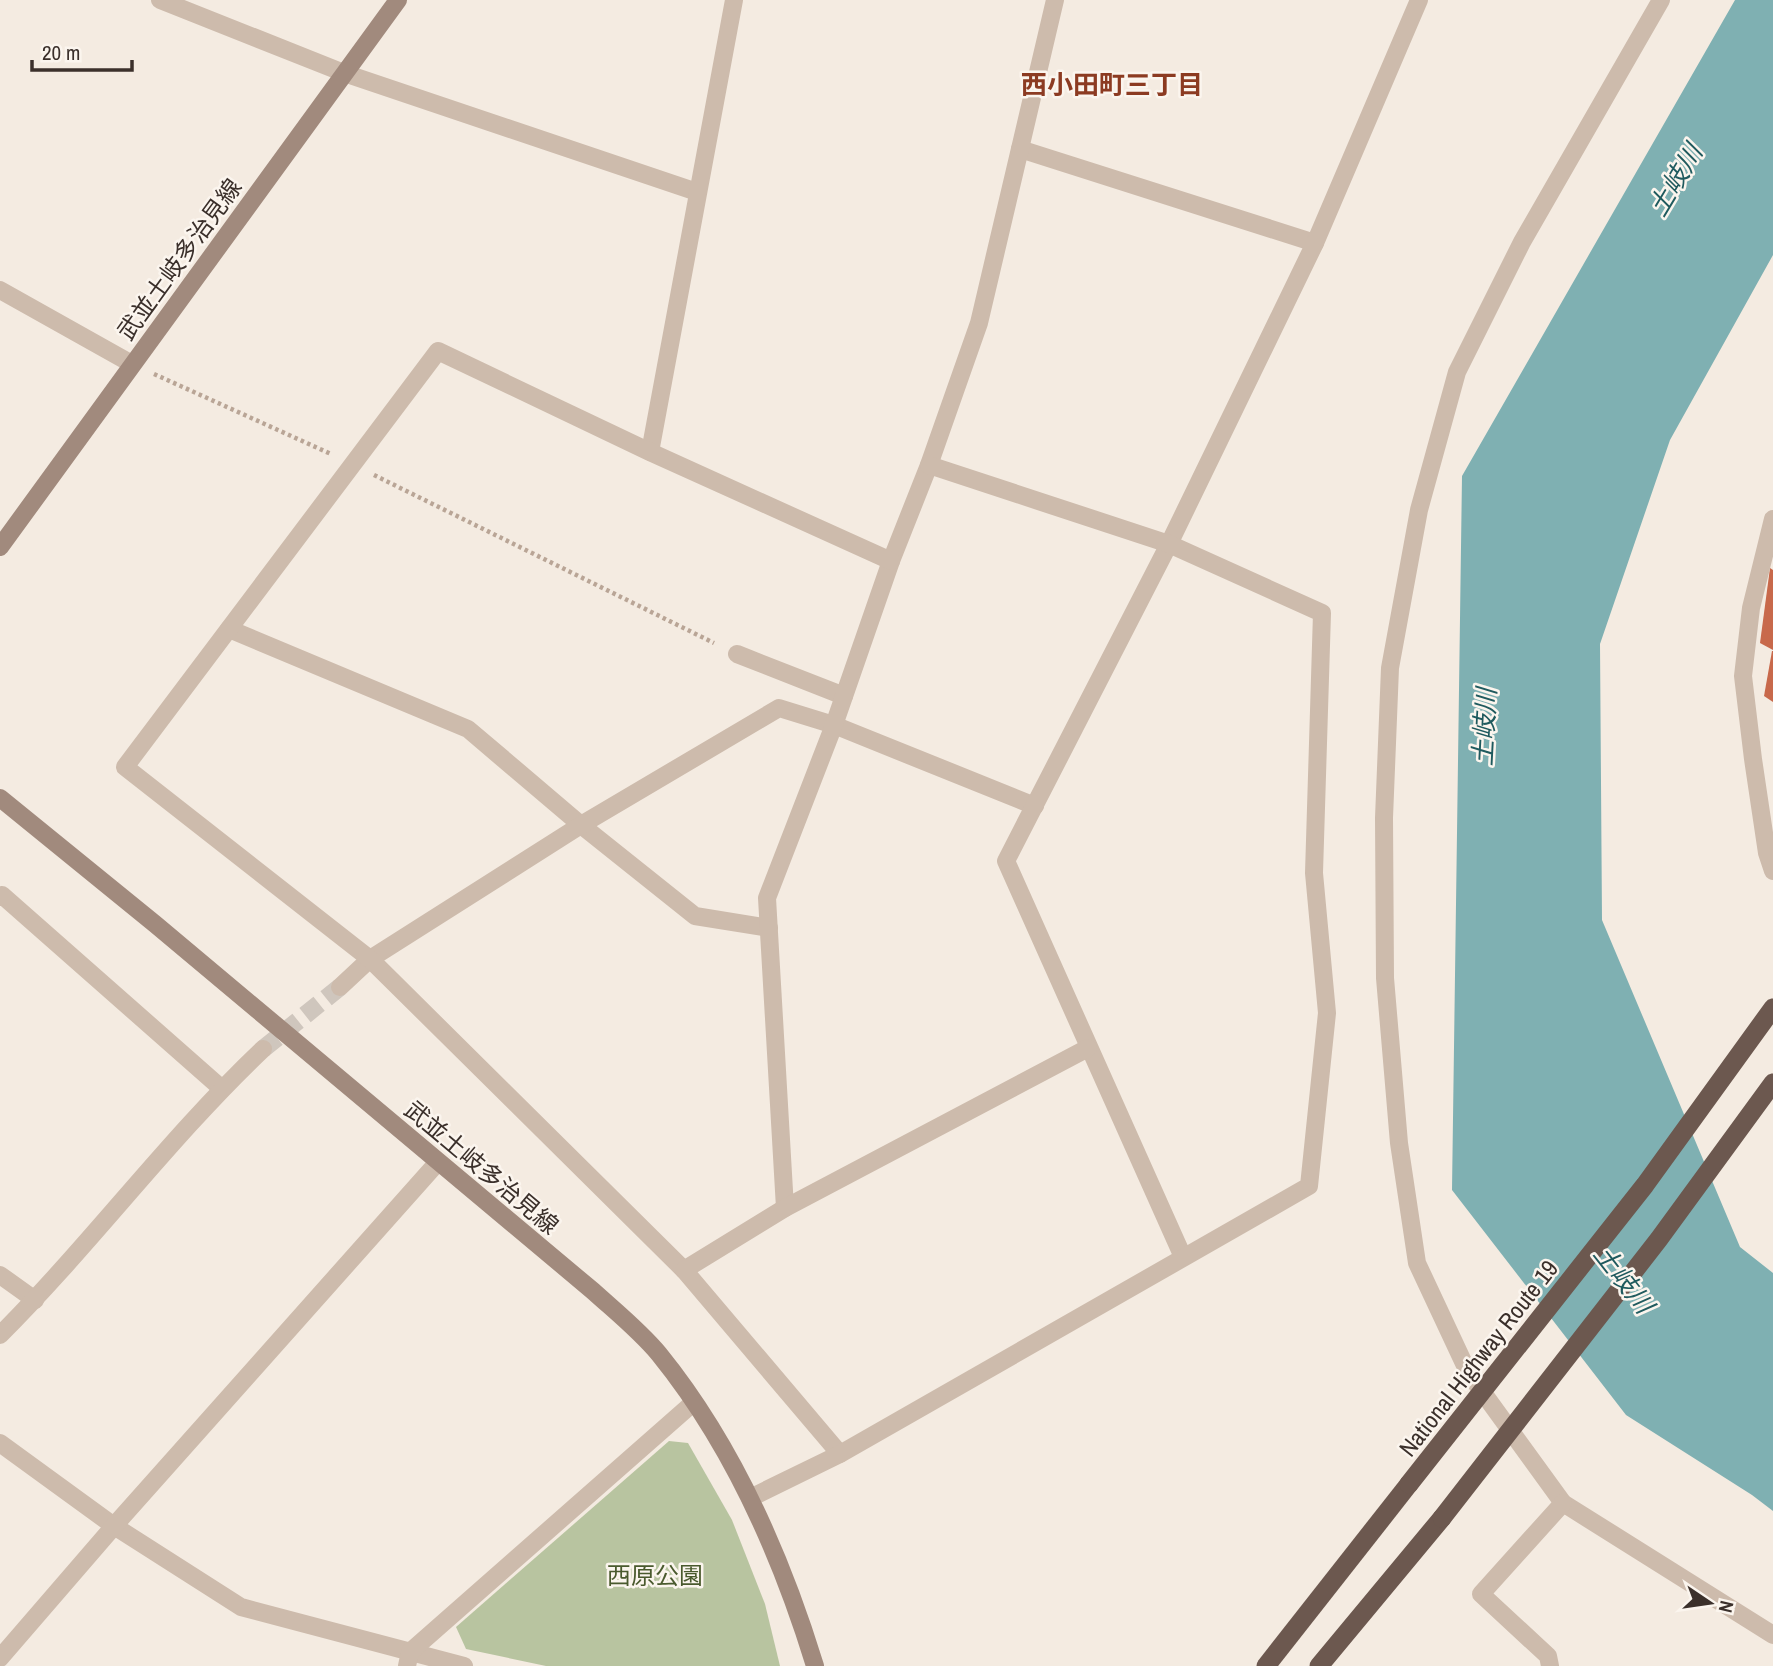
<svg xmlns="http://www.w3.org/2000/svg" width="1773" height="1666" font-family="'Archivo Narrow','Noto Sans JP',sans-serif">
	<style>
		.green { fill: #b8c4a0 }
		.water { fill: #7fb0b2 }
		.building { fill: #c8694b }
		.lines { fill: none; stroke-linecap: round; stroke-linejoin: round }
		.minor-tunnel { stroke: #cfc6bd; stroke-width: 18; stroke-dasharray: 18 9; stroke-linecap: butt }
		.path { stroke: #b9a596; stroke-width: 4.5; stroke-dasharray: 3.5 3.5; stroke-linecap: butt }
		.minor { stroke: #cdbbac; stroke-width: 18 }
		.secondary { stroke: #a18a7d; stroke-width: 18 }
		.trunk { stroke: #6c584f; stroke-width: 19 }
		.trunk-bridge { stroke: #6c584f; stroke-width: 19 }
		.labels { text-anchor: middle; dominant-baseline: central; stroke-width: 5; stroke-linejoin: round; paint-order: stroke }
		.street-label { font-size: 24px; fill: #3b302b; stroke: #fbf5ee }
		.park-label { font-size: 24px; fill: #4a5a2e; stroke: #fbf5ee }
		.neighbourhood-label { font-size: 26px; font-weight: bold; fill: #8c3b22; stroke: #fbf5ee }
		.water-label { font-size: 26px; font-style: italic; fill: #1f5a5e; stroke: #fbf5ee }
	</style>
	<rect width="100%" height="100%" fill="#f4ebe1"/>
	<polygon class="green" points="669,1441 688,1443 732,1520 765,1604 780,1666 546,1666 466,1649 456,1627"/>
	<polygon class="water" points="1735,0 1773,0 1773,255 1670,440 1600,644 1602,920 1740,1247 1773,1273 1773,1511 1752,1495 1626,1415 1452,1190 1462,476"/>
	<g class="building">
		<polygon points="1770,568 1773,570 1773,650 1760,643"/>
		<polygon points="1772,651 1773,651 1773,702 1764,696"/>
	</g>
	<g class="lines">
		<polyline class="minor-tunnel" points="263,1049 340,987"/>
		<g class="path">
			<polyline points="154,374 331,454"/>
			<polyline points="374,475 714,643"/>
		</g>
		<g class="minor">
			<polyline points="160,0 344,73 697,192"/>
			<polyline points="1661,0 1522,242 1457,372 1419,510 1390,668 1384,818 1385,978 1399,1143 1417,1263 1468,1372 1563,1503 1773,1635"/>
			<polyline points="1020,149 1315,243"/>
			<polyline points="0,290 132,364"/>
			<polyline points="650,452 734,0"/>
			<polyline points="1773,519 1751,608 1743,676 1753,759 1767,853 1773,871"/>
			<polyline points="229,629 468,729 581,825 695,916 769,928"/>
			<polyline points="737,654 844,696"/>
			<polyline points="0,897 2,895 221,1088"/>
			<polyline points="340,987 370,959 581,825 779,708 834,725 1035,806"/>
			<polyline points="785,1208 767,898 834,725 891,561 929,465 979,323 1055,0"/>
			<polyline points="1183,1257 1006,861 1169,544 1315,243 1419,0"/>
			<polyline points="684,1270 370,959 125,767 438,351 650,452 891,561"/>
			<polyline points="0,1275 35,1300"/>
			<path d="M 0,1335 C 92,1243 169,1138 263,1049"/>
			<polyline points="0,1443 114,1526 241,1607 464,1666"/>
			<polyline points="840,1454 684,1270 785,1208 1088,1048"/>
			<polyline points="750,1498 840,1454 1309,1186 1327,1013 1314,873 1322,613 1169,544 929,465"/>
			<polyline points="0,1658 114,1526 438,1162"/>
			<polyline points="407,1666 410,1652 693,1403"/>
			<polyline points="1550,1666 1548,1656 1481,1594 1563,1503"/>
		</g>
		<g class="secondary">
			<polyline points="0,547 398,0"/>
			<path d="M 0,798 L 155,924 L 593,1291 C 615,1311 640,1331 659,1354 C 732,1444 781,1555 815,1666"/>
		</g>
		<g class="trunk">
			<polyline points="1266,1666 1409,1484"/>
			<polyline points="1319,1666 1442,1518"/>
		</g>
		<g class="trunk-bridge">
			<polyline points="1409,1484 1645,1185 1773,1008"/>
			<polyline points="1442,1518 1659,1239 1773,1083"/>
		</g>
	</g>
	<g class="labels">
		<g class="street-label">
			<text transform="translate(179 259) rotate(-54)">武並土岐多治見線</text>
			<text transform="translate(482 1167) rotate(40)">武並土岐多治見線</text>
			<text transform="translate(1478 1358) rotate(-52)">National Highway Route 19</text>
		</g>
		<g class="park-label">
			<text x="655" y="1575">西原公園</text>
		</g>
		<g class="neighbourhood-label">
			<text x="1112" y="84">西小田町三丁目</text>
		</g>
		<g class="water-label">
			<text transform="translate(1675 180) rotate(-59)">土岐川</text>
			<text transform="translate(1484 727) rotate(-87)">土岐川</text>
			<text transform="translate(1624 1279) rotate(52)">土岐川</text>
		</g>
	</g>
	<g transform="translate(1710 1603) rotate(103)" stroke="#fbf5ee" stroke-width="5" paint-order="stroke">
	<path d="M0-5L12 26L0 18L-12 26Z" fill="#3b302b"/>
	<text y="-10" font-size="19" font-weight="bold" text-anchor="middle" fill="#3b302b">N</text>
	</g>
	<path d="M32 60v10h100v-10" fill="none" stroke="#3b302b" stroke-width="3.5"/>
	<text x="42" y="60" font-size="21" fill="#3b302b" stroke="#fbf5ee" stroke-width="5" paint-order="stroke">20 m</text>
</svg>
